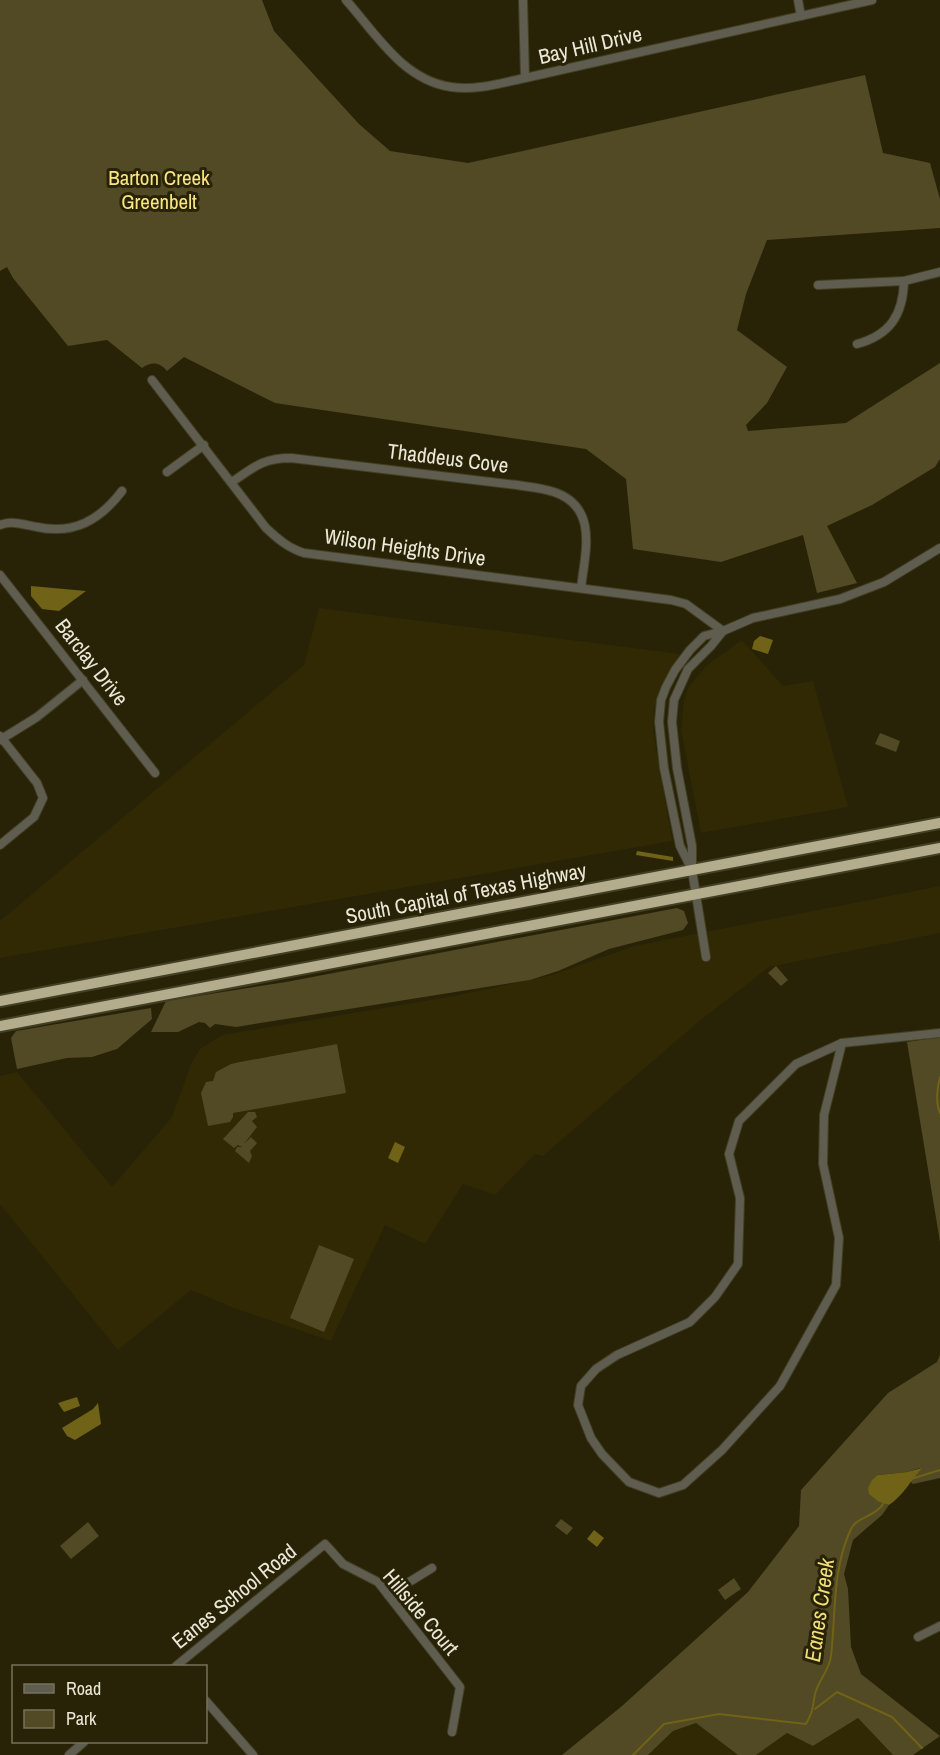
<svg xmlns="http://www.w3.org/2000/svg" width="940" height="1755" font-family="'Archivo Narrow',sans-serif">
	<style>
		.built { fill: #302904 }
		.green { fill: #524a24 }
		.water { fill: #706216 }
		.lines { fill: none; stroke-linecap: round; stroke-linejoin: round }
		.stream { stroke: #706216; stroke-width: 2 }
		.minor-casing { stroke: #433f24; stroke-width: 10 }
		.highway-casing { stroke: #433f24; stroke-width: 14 }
		.minor { stroke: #5f5d50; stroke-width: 8 }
		.highway { stroke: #b3ad8d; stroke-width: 10 }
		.labels { text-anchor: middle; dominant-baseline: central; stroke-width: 6; stroke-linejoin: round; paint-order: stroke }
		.street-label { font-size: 21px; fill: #ebe8d8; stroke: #282307 }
		.park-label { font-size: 21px; fill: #fae580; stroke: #282307 }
		.water-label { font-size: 22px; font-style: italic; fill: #f3df7a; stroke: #282307 }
	</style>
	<rect width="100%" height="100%" fill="#282307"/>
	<g class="built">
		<polygon points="319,608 680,654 661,688 654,709 653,730 672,841 0,958 0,921 304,665"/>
		<polygon points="742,640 783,686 813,681 848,807 701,833 681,730 684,701 688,688 706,666"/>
		<polygon points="940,886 940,933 769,967 697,1023 543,1156 535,1154 495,1195 463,1184 425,1244 385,1225 331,1341 234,1308 191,1290 118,1350 0,1204 0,1076 17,1072 112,1187 172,1117 191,1064 200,1049 222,1035 449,997 552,975 634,946"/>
		<polygon points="858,1718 893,1755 756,1755 787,1733 814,1746"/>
		<polygon points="696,1723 738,1755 648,1755 673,1731"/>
	</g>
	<g class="green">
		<path d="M 0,0 L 262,0 L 274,31 L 359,124 L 390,151 L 468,163 L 865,75 L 883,153 L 930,163 L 940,199 L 940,228 L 767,240 L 746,294 L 737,330 L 787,367 L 767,403 L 746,425 L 748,431 L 846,423 L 940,363 L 940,459 L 935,467 L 872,505 L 827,526 L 857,583 L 817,593 L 803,535 L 721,562 L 633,549 L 626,479 L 586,449 L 275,403 L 184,357 L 167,371 C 160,362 151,361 142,368 L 107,340 L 68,346 L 13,278 L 7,267 L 0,271 Z"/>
		<polygon points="880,733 900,741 896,752 875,744"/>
		<polygon points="677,908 684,911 688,923 683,930 609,949 558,971 530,980 236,1027 215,1024 210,1028 205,1023 199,1022 178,1032 151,1032 166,1001 286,982"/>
		<polygon points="776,966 788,980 781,986 768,973"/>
		<polygon points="151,1008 152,1019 117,1049 92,1057 67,1058 17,1069 11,1038 16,1031"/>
		<polygon points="940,1037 940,1242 907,1042"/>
		<polygon points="337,1044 346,1093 233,1113 233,1117 230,1122 208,1126 201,1093 206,1082 213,1081 216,1072 231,1064 240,1062"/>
		<polygon points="248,1112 255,1112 257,1117 252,1121 257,1127 244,1144 251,1137 257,1143 250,1151 252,1156 249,1163 235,1151 237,1147 242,1147 238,1145 234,1148 223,1139"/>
		<polygon points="319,1245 354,1259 324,1332 290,1318"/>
		<polygon points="940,1355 940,1478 913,1484 910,1481 920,1468 907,1472 878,1475 879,1502 889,1505 882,1515 853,1540 844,1574 848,1589 851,1647 861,1674 940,1736 913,1755 893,1755 858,1718 813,1746 787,1733 756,1755 738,1755 696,1723 673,1731 648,1755 562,1755 622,1706 748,1592 799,1526 801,1490 888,1393 937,1362"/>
		<polygon points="561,1519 573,1528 567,1535 555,1526"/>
		<polygon points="88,1522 99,1536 71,1559 60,1546"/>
		<polygon points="734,1578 741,1589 725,1600 718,1590"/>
		<polygon points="431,1618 443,1634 435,1640 424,1624"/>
	</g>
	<g class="water">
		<polygon points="31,586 86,591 59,611 42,609 31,596"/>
		<polygon points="760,636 773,640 768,654 752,649 754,641"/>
		<polygon points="637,851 673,857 673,861 636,855"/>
		<polygon points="395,1142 405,1147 398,1163 388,1158"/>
		<polygon points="77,1397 80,1406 64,1412 58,1403"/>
		<polygon points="98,1403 101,1424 75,1440 67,1436 62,1428 93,1409"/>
		<path d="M 922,1468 C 911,1480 903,1496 889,1505 L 879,1502 L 869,1494 L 868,1488 L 872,1480 L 878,1475 L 907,1472 Z"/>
		<polygon points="594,1530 604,1538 597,1547 587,1539"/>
	</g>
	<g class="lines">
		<g class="stream">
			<path d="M 940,1077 C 937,1089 935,1102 940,1113"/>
			<polyline points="911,1479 940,1470"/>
			<polyline points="815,1709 837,1692 892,1717 922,1748"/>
			<path d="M 633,1755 L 664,1724 L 719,1714 L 806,1724 C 814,1709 812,1709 815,1694 C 818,1681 830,1669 831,1656 C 836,1613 832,1569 851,1529 C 858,1515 876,1518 885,1501"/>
		</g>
		<defs>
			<g id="minor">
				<path d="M 346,0 C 376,34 403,80 451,87 C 475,91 502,83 525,78 L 872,0"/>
				<polyline points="523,0 525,78"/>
				<polyline points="798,0 801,16"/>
				<polyline points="818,285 904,281 940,272"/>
				<path d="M 857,344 C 890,335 903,315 904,281"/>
				<path d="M 152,380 L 266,528 C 278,539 288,548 304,553 L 671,600 L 686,604 L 723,631"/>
				<polyline points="167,472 204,445"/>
				<path d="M 232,482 C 254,467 263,458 291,458 L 517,485 C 529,487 542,488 554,492 C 599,507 585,553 581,588"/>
				<path d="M 0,525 C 12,520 25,525 37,527 C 74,535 100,520 122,491"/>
				<polyline points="0,575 155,773"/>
				<polyline points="0,736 37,783 43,798 34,817 0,845"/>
				<polyline points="0,740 37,717 83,680"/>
				<polyline points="692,870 680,846 664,768 659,722 661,700 666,687 675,670 690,650 704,636 723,631 753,618 840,599 884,582 940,548"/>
				<polyline points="706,957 692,870 692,846 677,768 672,722 674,700 688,669 711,646 723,631"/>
				<polygon points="842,1043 824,1115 823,1164 839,1238 836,1285 780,1386 722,1450 683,1485 659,1493 629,1482 602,1454 591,1438 578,1405 581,1386 596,1369 617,1355 690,1322 715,1297 738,1264 740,1198 729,1154 739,1121 796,1064"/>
				<polyline points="842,1043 940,1033"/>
				<polyline points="388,1595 432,1568"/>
				<polyline points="918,1637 940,1626"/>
				<polyline points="176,1666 325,1544 343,1564 378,1582 460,1687 452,1732"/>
				<polyline points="206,1701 253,1755"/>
				<polyline points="69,1755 84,1742"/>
			</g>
			<g id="highway">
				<polyline points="0,1001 940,823"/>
				<polyline points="0,1026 940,848"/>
			</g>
		</defs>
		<use href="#minor" class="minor-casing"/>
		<use href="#highway" class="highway-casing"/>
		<use href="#minor" class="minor"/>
		<use href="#highway" class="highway"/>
	</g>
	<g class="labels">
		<g class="street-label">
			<text transform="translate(590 45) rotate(-13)">Bay Hill Drive</text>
			<text transform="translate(448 458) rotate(7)">Thaddeus Cove</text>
			<text transform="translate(405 547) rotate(8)">Wilson Heights Drive</text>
			<text transform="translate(92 662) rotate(52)">Barclay Drive</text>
			<text transform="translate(466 893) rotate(-11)">South Capital of Texas Highway</text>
			<text transform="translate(234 1596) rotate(-39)">Eanes School Road</text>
			<text transform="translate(421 1612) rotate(50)">Hillside Court</text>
		</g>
		<g class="park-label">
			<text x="159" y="177">Barton Creek<tspan x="159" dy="24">Greenbelt</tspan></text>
		</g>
		<g class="water-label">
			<text transform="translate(819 1610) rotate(-82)">Eanes Creek</text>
		</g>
	</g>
	<rect x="12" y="1665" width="195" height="78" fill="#282307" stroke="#76725b" stroke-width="1.5"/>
	<rect x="24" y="1684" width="30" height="9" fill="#5f5d50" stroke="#76725b" stroke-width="1.5"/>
	<text x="66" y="1695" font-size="18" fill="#ebe8d8">Road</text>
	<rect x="24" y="1710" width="30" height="18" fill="#524a24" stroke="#76725b" stroke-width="1.5"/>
	<text x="66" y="1725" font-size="18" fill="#ebe8d8">Park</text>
</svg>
